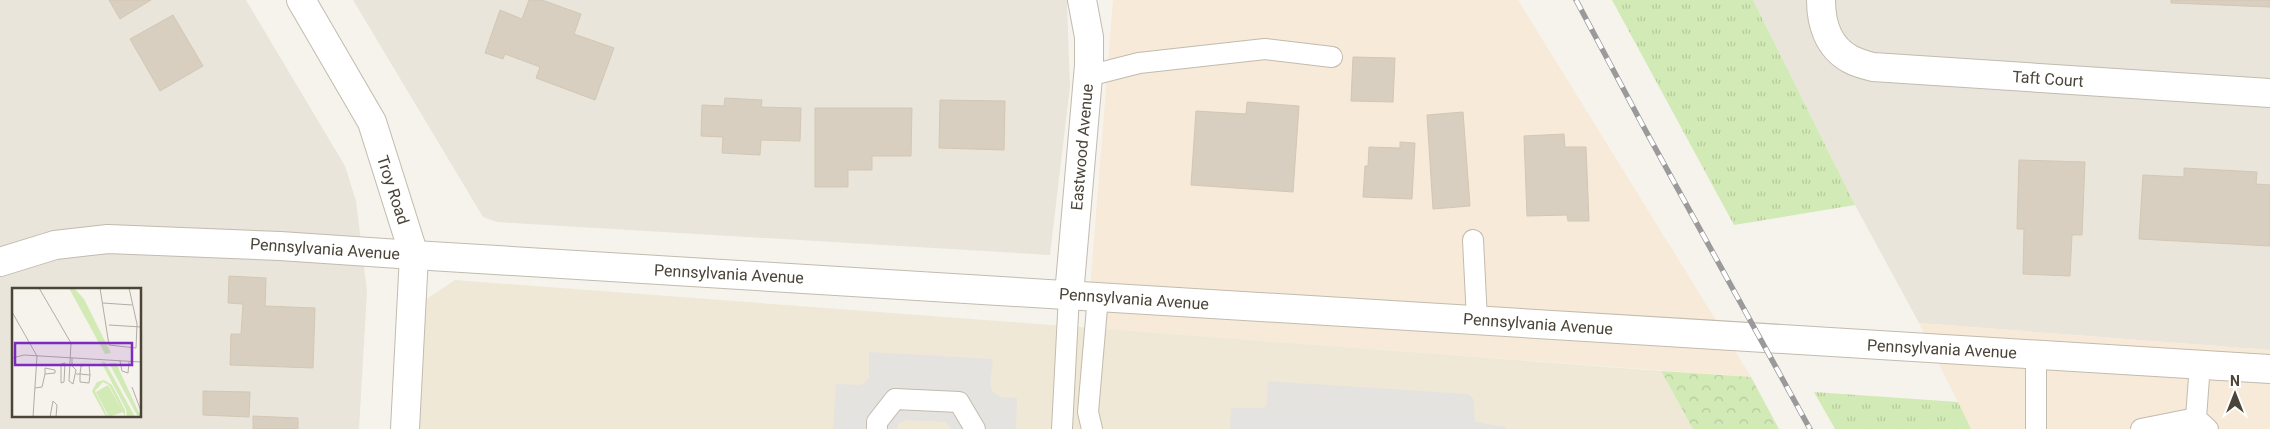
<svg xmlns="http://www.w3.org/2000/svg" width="2270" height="429" font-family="Roboto,sans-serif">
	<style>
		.residential { fill: #eae5da; fill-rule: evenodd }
		.commercial { fill: #f7ead8 }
		.education { fill: #efe8d6 }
		.grass { fill: url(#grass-tufts) }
		.forest { fill: url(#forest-crowns) }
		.parking { fill: #e5e3e0 }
		.building { fill: #d8cfc1; stroke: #d3c7b4 }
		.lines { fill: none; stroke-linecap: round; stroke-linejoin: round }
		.service-casing { stroke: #c2bbae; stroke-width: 22 }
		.minor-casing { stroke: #c2bbae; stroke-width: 30 }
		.tertiary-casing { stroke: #c2bbae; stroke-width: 30 }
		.service { stroke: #fff; stroke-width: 20 }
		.minor { stroke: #fff; stroke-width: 28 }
		.tertiary { stroke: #fff; stroke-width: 28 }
		.rail-casing { stroke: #9a9a9a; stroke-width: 5.5 }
		.rail { stroke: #fff; stroke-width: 4; stroke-dasharray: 11; stroke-linecap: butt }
		.labels { text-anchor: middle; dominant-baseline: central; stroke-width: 4; stroke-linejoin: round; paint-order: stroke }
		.street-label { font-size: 16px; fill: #4b4439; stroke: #fff }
		.inset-road { fill: none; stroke: #b2ada4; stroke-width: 1 }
		.view { fill: #7b2cbf; fill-opacity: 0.15; stroke: #7b2cbf; stroke-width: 2.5 }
		.inset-edge { fill: none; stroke: #4b4439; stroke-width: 2.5 }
	</style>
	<defs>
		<pattern id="grass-tufts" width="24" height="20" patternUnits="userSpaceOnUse" patternTransform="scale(1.25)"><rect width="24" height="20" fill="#d2eab5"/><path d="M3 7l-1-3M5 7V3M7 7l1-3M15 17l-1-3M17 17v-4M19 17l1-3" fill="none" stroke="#b6ca9c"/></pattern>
		<pattern id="forest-crowns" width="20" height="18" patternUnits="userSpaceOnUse" patternTransform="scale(1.25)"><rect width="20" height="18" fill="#d2eab5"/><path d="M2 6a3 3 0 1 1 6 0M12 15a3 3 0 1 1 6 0" fill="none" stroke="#b6ca9c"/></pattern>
	</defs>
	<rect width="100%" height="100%" fill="#f6f3ec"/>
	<g class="residential">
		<path d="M 0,0 L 246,0 L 345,166 L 356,201 L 367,291 L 359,429 L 0,429 ZM 14,289 L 140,289 L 140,415 L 14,415 Z"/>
		<polygon points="353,0 1083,0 1067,4 1070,86 1050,255 497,222 483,217"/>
		<polygon points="1753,0 2270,0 2270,350 1919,323 1855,205"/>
	</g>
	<g class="commercial">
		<polygon points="1113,0 1518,0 1751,377 1087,328"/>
		<polygon points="1919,323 2270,350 2270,429 1971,429"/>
	</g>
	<polygon class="education" points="455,280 1661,371 1693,429 417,429 425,300"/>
	<g class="grass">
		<polygon points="1612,0 1753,0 1855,205 1734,225"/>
		<polygon points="1814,392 1958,402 1971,429 1835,429"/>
	</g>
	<polygon class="forest" points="1661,371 1751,377 1779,429 1693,429"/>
	<g class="parking">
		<polygon points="869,352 993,359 990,385 993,392 1001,397 1017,398 1016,429 952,429 945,422 907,420 899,423 897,429 833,429 836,384 860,385 866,382 869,378"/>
		<polygon points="1268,381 1468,394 1474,400 1475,422 1506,427 1506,429 1230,429 1231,408 1264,408 1267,403"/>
	</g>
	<g class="building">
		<polygon points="109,0 151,0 120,19"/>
		<polygon points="529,0 542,0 581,14 574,34 614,48 595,100 536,78 540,67 505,54 503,59 485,53 500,10 522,19"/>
		<polygon points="2171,0 2270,0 2270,7 2171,3"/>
		<polygon points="173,15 203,66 160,91 130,39"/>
		<polygon points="1353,57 1395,58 1393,102 1351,101"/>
		<polygon points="725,98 762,100 761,107 801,108 800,141 761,140 760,155 722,153 723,137 701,136 702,105 724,106"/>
		<polygon points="940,100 1005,101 1004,150 939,148"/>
		<polygon points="1247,102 1299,106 1293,192 1191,185 1196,111 1246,114"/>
		<polygon points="815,108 912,108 911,156 872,156 872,170 848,170 848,187 815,187"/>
		<polygon points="1463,112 1470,206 1433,209 1427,115"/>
		<polygon points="1564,134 1565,147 1586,147 1589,221 1568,221 1567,215 1527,216 1524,136"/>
		<polygon points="1400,142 1415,143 1412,199 1363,197 1365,166 1368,166 1369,147 1400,148"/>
		<polygon points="2019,160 2085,162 2082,235 2072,235 2070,276 2023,274 2024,229 2017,229"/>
		<polygon points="2184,168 2257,172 2256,184 2270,185 2270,246 2139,239 2143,175 2184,177"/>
		<polygon points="229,276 266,278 265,306 315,308 313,368 230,365 231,334 241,334 243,304 228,303"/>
		<polygon points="203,391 250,392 249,417 203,415"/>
		<polygon points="253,416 298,418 298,429 253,429"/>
	</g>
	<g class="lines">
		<defs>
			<g id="service">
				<polyline points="1088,76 1139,63 1265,49 1332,57"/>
				<polyline points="1473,240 1477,320"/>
				<polyline points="2036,354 2036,429"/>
				<polyline points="2200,364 2196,418 2208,429"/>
				<polyline points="877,429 877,422 895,399 959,402 975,429"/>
				<polyline points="1062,429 1069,295"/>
				<polyline points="1092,429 1088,412 1098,296"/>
				<polyline points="2141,429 2196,418"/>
			</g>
			<g id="minor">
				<path d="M 1821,0 C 1821,23 1828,47 1850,59 C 1857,63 1865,65 1873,67 L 2270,93"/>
				<polyline points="0,262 55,245 108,239 280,246 414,255"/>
				<polyline points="1069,295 1089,65 1089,37 1082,0"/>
			</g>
			<g id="tertiary">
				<polyline points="301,0 372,122 414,255 405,429"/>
				<polyline points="414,255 2270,369"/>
			</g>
		</defs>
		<use href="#service" class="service-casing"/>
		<use href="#minor" class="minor-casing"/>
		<use href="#tertiary" class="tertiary-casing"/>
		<use href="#service" class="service"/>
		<use href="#minor" class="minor"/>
		<use href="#tertiary" class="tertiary"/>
		<defs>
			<polyline id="rail" points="1576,0 1642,124 1810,429"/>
		</defs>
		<use href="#rail" class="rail-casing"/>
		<use href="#rail" class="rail"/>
	</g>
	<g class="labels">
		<g class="street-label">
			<text transform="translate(2048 79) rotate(4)">Taft Court</text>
			<text transform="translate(1082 147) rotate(-85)">Eastwood Avenue</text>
			<text transform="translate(393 190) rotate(72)">Troy Road</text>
			<text transform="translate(325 249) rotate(4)">Pennsylvania Avenue</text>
			<text transform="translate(729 274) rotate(3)">Pennsylvania Avenue</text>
			<text transform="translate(1134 299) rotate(4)">Pennsylvania Avenue</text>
			<text transform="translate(1538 324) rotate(4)">Pennsylvania Avenue</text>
			<text transform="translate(1942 349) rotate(3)">Pennsylvania Avenue</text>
		</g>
	</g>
	<g transform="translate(12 288)">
		<rect width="129" height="129" fill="#f6f3ec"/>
		<path d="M 57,0 L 62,0 L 72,11 L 99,65 L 93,66 ZM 97,75 L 104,75 L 129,129 L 126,129 Z" fill="#d2eab5"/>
		<path d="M 89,74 L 93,74 L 123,129 L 115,129 L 114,121 Z" fill="#d2eab5"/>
		<path d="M 92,92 L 100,97 L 113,122 L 113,129 L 111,124 L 97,129 L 84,104 L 96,97 L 111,124 L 97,97 L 91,94 L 83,103 L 96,129 L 94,129 L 80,103 L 85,94 Z" fill="#d2eab5"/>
		<path class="inset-road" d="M 27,0 L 59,55 L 57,93 L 61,96 L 64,82 L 60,78 L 60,70M 88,0 L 97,57 L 124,60 L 125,36 L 117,0M 91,15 L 120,17M 0,24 L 25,68 L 21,129M 97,37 L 129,39M 0,70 L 12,67 L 129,74M 108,73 L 110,83 L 116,85 L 117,74M 53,75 L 52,94 L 49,95 L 49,76 ZM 64,86 L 68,86 L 78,87 L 77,95 L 68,94 L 68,86 L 69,78 L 77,77 L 78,87M 120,99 L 129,123M 23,100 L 30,99 L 33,86 L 43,85 L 43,82 L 33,80 L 33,86M 38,129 L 41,113 L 45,117 L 44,129"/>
		<path class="view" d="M 3,55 L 120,55 L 120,77 L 3,77 Z"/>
		<rect width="129" height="129" class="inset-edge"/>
	</g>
	<g transform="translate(2235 394)" stroke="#ffffff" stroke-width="4" paint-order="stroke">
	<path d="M0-4L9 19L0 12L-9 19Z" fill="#4b4439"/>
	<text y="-8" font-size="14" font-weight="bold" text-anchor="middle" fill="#4b4439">N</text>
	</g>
</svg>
